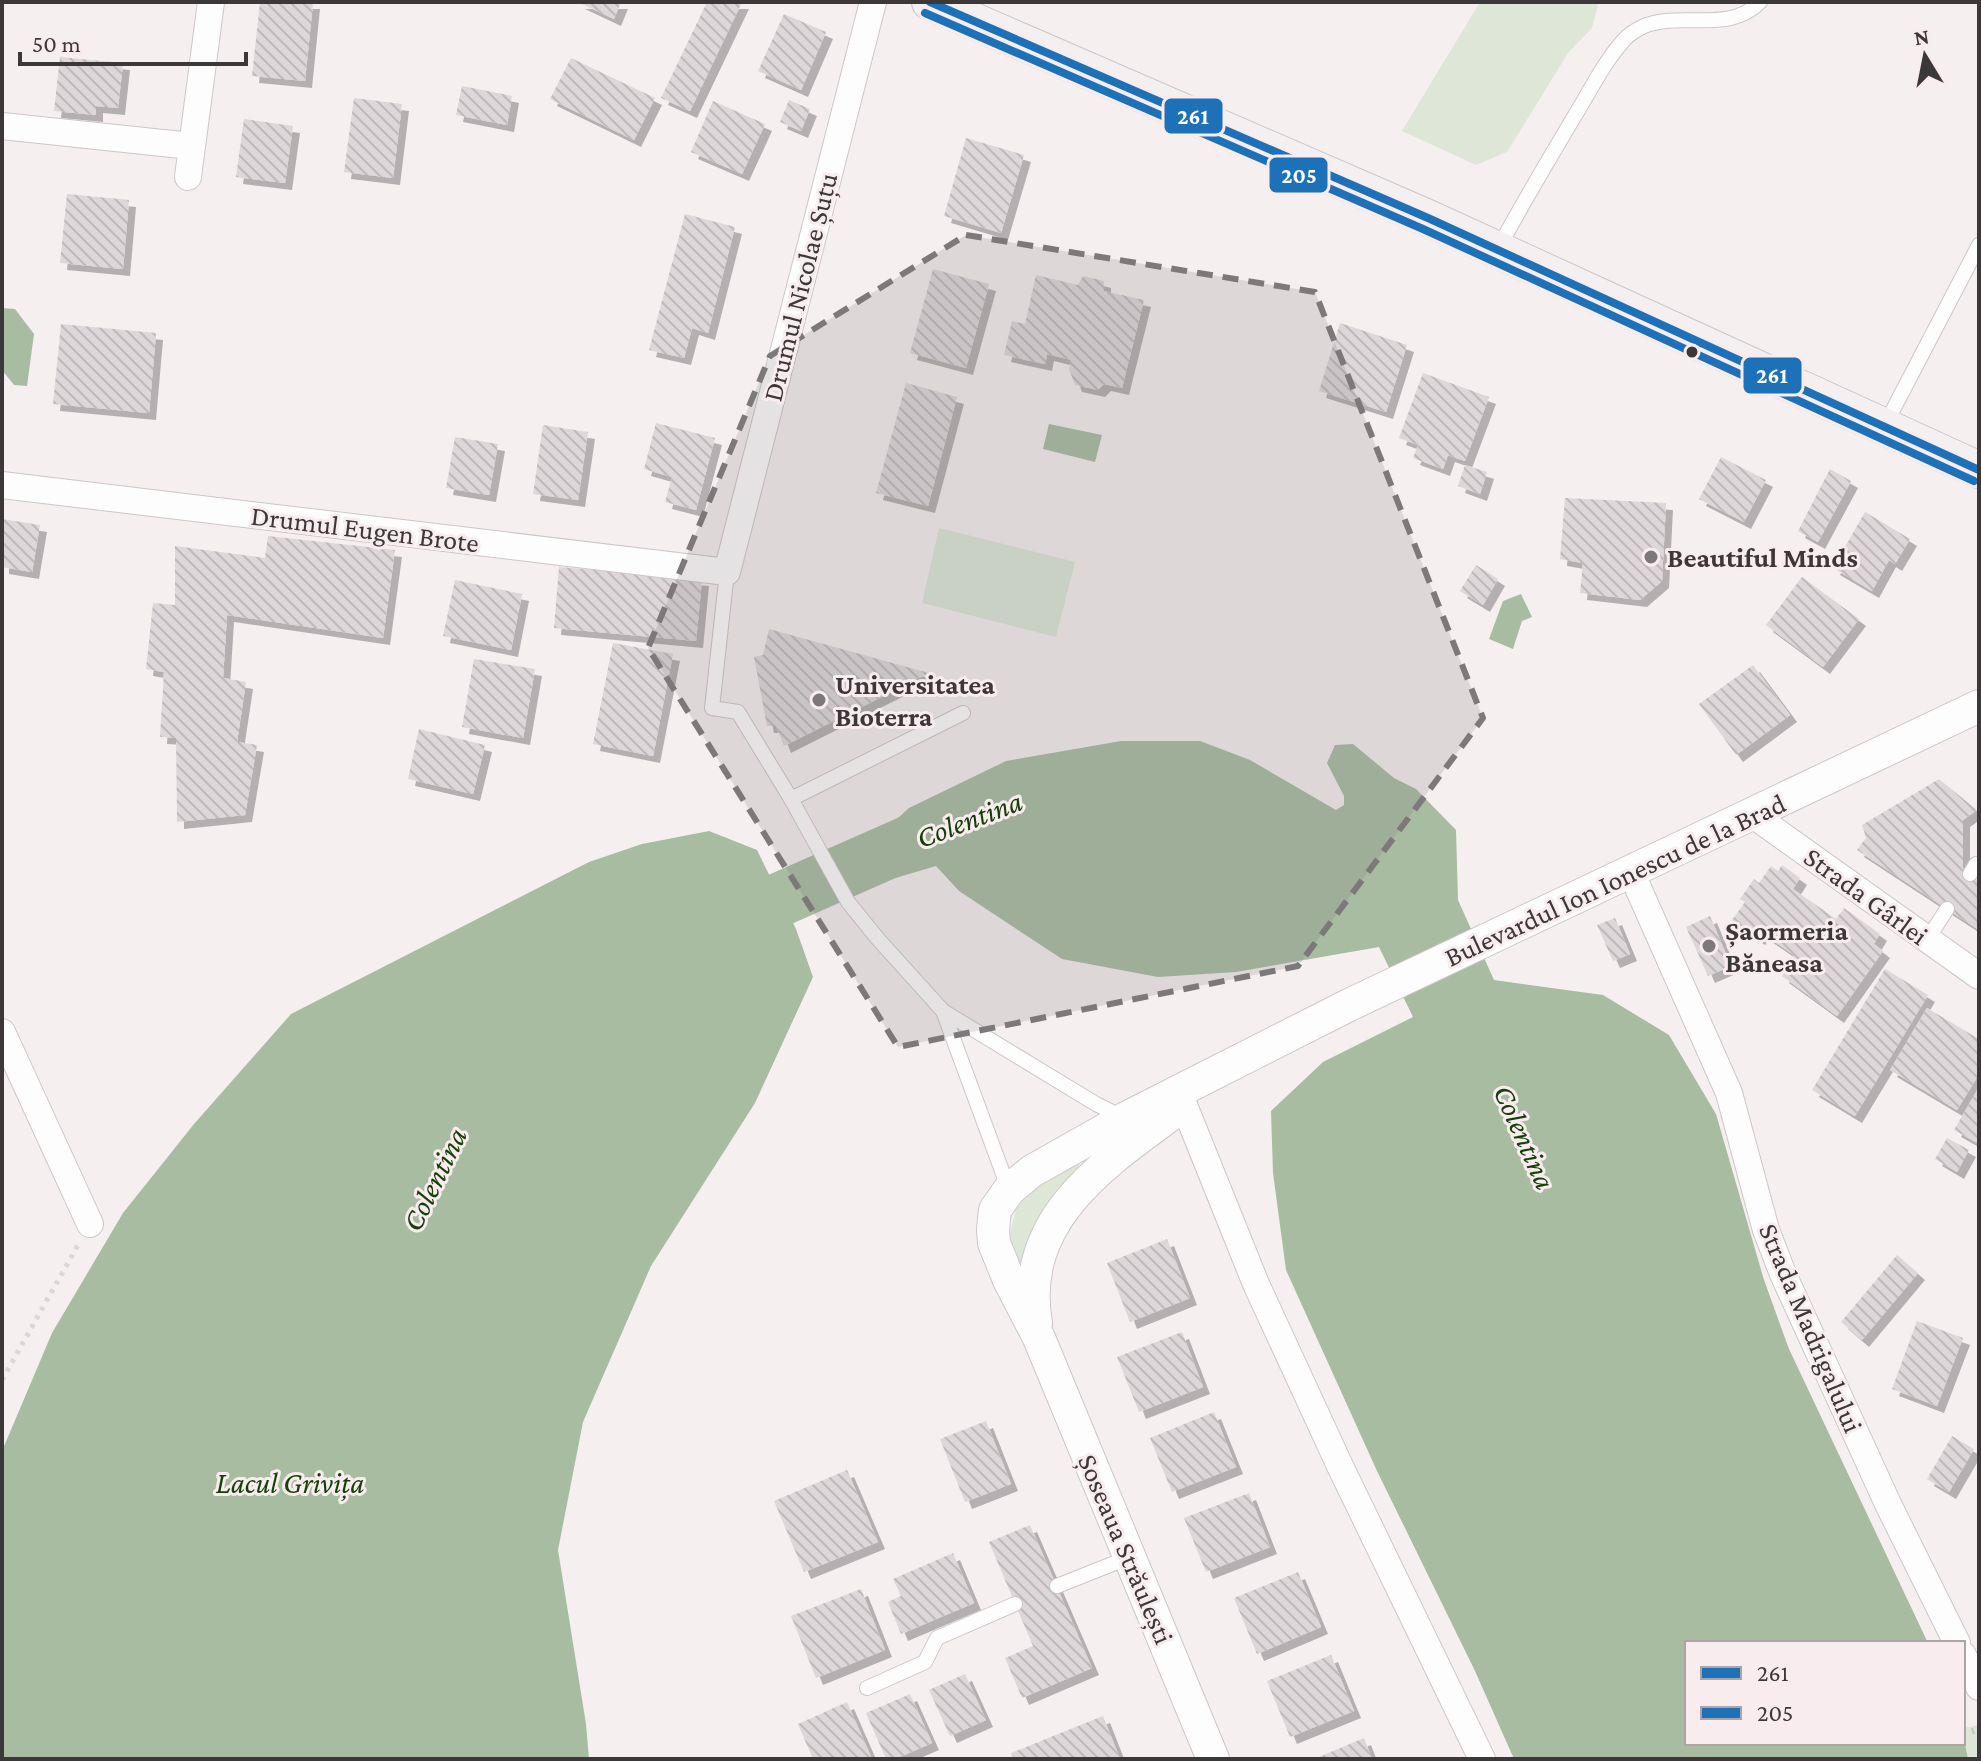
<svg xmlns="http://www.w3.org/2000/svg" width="1981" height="1761" font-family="'Crimson Pro',serif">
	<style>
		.green { fill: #dde6d7 }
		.park { fill: url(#park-tufts) }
		.water { fill: #a8bca1 }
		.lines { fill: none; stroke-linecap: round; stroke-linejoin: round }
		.river { stroke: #a8bca1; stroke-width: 54 }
		.building { fill: url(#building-back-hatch); filter: url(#shadow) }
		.service-casing { stroke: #ccc6c7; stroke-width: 16 }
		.minor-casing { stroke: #ccc6c7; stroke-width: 28 }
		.tertiary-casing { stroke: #ccc6c7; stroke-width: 34 }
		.secondary-casing { stroke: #ccc6c7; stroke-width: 38 }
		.path { stroke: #d9d7d7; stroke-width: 5; stroke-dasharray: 4 6; stroke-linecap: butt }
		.service { stroke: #fefdfd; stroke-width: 14 }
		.minor { stroke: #fefdfd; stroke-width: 26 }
		.tertiary { stroke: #fefdfd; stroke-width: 32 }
		.secondary { stroke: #f4f0f1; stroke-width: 36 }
		.bus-1-casing { stroke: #f9ecef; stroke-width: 14 }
		.bus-2-casing { stroke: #f9ecef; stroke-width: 14 }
		.bus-1 { stroke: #1d71b8; stroke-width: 8 }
		.bus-2 { stroke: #1d71b8; stroke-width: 8 }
		.marked { fill: #7d7879; fill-opacity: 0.2; stroke: #7d7879; stroke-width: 6; stroke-dasharray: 16 10; stroke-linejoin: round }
		.bus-dot { fill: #3c3839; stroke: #f9ecef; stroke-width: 3 }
		.poi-dot { fill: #7d7879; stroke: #f9ecef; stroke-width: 3 }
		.labels { text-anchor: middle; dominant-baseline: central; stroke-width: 6; stroke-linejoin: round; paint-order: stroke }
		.street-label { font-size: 28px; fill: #3c3839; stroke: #f9ecef }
		.poi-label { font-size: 28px; font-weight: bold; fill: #3c3839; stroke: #f9ecef; text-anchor: start }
		.water-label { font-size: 30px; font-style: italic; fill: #143f07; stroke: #f9ecef }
		.line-badge { stroke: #f9ecef; stroke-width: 3 }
		.badge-label { font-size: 22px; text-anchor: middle; font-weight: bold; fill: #fff }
	</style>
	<defs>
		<pattern id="park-tufts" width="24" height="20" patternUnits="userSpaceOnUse" patternTransform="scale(2)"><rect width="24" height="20" fill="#dde6d7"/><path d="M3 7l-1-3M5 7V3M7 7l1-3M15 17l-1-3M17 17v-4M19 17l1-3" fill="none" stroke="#bfc6b9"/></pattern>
		<pattern id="building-back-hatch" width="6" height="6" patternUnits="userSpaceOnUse" patternTransform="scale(2)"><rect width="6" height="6" fill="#ddd7d9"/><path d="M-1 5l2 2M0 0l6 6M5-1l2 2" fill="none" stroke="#bfb9bb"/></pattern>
		<filter id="shadow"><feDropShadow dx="7" dy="7" stdDeviation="0" flood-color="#0004"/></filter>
	</defs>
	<rect width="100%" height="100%" fill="#f6eff0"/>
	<g class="green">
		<polygon points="1480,2 1593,2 1598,5 1592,28 1568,53 1507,152 1476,165 1402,131"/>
		<polygon points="939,528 1075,562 1056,637 922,603"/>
		<polygon points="1074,1159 1083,1170 1022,1265 1011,1248 1010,1233 1016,1210 1033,1184"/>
	</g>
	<polygon class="park" points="1979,1725 1979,1759 1968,1759 1963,1728"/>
	<g class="water">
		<polygon points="2,308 15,309 34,334 27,386 14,385 2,370"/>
		<polygon points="1049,424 1102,435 1095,462 1043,449"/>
		<polygon points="1521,594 1532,617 1522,621 1513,649 1489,639 1503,601"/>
		<polygon points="1121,741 1200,741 1250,760 1336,810 1344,805 1344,796 1327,763 1335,745 1353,744 1394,778 1416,789 1456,830 1458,900 1494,980 1603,995 1669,1035 1716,1114 1764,1280 1789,1349 1928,1643 1687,1643 1687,1743 1963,1743 1963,1733 1968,1759 1514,1759 1475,1671 1377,1471 1286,1270 1273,1173 1271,1111 1323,1062 1413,1017 1379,947 1236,972 1158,977 1062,959 959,891 936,866 875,884 864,849 909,808 1006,761"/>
		<polygon points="709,831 757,850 796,929 813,977 755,1103 651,1266 583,1422 558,1550 586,1724 589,1759 2,1759 2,1451 52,1333 123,1213 194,1124 291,1014 589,862 642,844"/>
	</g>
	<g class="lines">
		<polyline class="river" points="713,929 935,831"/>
	</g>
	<g class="building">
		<polygon points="260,2 313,2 305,81 252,76"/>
		<polygon points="578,2 621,2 614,19"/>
		<polygon points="707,2 742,2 690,111 661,98"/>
		<polygon points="784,14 826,32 801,90 758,71"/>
		<polygon points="60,57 123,63 118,108 96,106 96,115 54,111"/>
		<polygon points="571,58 655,98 634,140 550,99"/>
		<polygon points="462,86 512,96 507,125 456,115"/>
		<polygon points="354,98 402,104 393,178 344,172"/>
		<polygon points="789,100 810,109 801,131 780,122"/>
		<polygon points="713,101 765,124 742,174 691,152"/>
		<polygon points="244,119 293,126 285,183 236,177"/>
		<polygon points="966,138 1024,155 1001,233 944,216"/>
		<polygon points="67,194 129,200 123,269 60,263"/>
		<polygon points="685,214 735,227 708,333 692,328 684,358 649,350"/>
		<polygon points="933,269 989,284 966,368 910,353"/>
		<polygon points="1036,275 1078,285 1083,276 1104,281 1104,291 1144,300 1122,388 1104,384 1098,390 1075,385 1069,369 1071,360 1047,354 1045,364 1004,355 1012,321 1025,324"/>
		<polygon points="1340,323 1407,345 1386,412 1319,391"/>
		<polygon points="61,324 156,333 149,413 53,404"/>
		<polygon points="1423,373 1489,397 1465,461 1448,455 1443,469 1413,458 1418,445 1399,438"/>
		<polygon points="906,383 957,397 928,506 876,493"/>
		<polygon points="656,423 715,438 696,510 665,502 672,477 644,469"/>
		<polygon points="543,425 588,432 578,500 533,494"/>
		<polygon points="455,437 498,444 489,495 446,488"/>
		<polygon points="1721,457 1766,480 1744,522 1699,499"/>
		<polygon points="1465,465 1487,472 1480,494 1458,486"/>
		<polygon points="1830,469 1851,481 1818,542 1798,531"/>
		<polygon points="1565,498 1666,503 1662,581 1640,600 1580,593 1583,563 1560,559"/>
		<polygon points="1865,512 1910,539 1895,564 1889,560 1872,591 1833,568"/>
		<polygon points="2,519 40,525 32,572 2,567"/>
		<polygon points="268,536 395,550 383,638 227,615 223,678 246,682 237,742 257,745 245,815 177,822 176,738 160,737 164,672 146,669 153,603 175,605 175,546 265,558"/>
		<polygon points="1476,565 1498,579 1483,605 1460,591"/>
		<polygon points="559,567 702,579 696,641 554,628"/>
		<polygon points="1802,577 1859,619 1823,667 1766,625"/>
		<polygon points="455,580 522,594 511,650 443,636"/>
		<polygon points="769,629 929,673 784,746 776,726 767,726 754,657 763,655"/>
		<polygon points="613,643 673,654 653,756 593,744"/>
		<polygon points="474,659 535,669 523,738 462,727"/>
		<polygon points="1753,665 1790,715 1736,755 1699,704"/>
		<polygon points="419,729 485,745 473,794 408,779"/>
		<polygon points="1939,779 1977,810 1963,820 1963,868 1979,882 1979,930 1857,850 1866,838 1862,825"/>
		<polygon points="1782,865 1800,878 1793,889 1836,919 1844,908 1880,934 1874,944 1883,951 1837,1016 1782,976 1794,955 1762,933 1758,938 1732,920 1745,902 1740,899 1754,879 1759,883 1771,866 1778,871"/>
		<polygon points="1710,916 1731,966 1708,976 1686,927"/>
		<polygon points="1615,918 1630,954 1613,961 1597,925"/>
		<polygon points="1885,969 1928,995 1855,1116 1812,1090"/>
		<polygon points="1927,1008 1979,1039 1979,1074 1957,1110 1890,1070"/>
		<polygon points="1979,1087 1979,1144 1954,1130"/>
		<polygon points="1947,1138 1969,1150 1957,1172 1935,1159"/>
		<polygon points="1167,1239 1190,1298 1130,1322 1107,1263"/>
		<polygon points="1897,1255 1918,1273 1862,1340 1841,1322"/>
		<polygon points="1917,1321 1963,1338 1937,1406 1892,1389"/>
		<polygon points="1182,1332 1203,1387 1139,1412 1117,1357"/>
		<polygon points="1214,1412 1236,1467 1172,1492 1150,1438"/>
		<polygon points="986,1421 1011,1484 965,1502 940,1439"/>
		<polygon points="1952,1436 1974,1449 1949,1492 1927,1479"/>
		<polygon points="847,1470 878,1542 804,1572 774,1501"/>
		<polygon points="1249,1493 1270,1547 1206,1572 1184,1518"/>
		<polygon points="1030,1525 1092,1668 1022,1698 1005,1658 1033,1646 989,1542"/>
		<polygon points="953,1553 974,1603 901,1634 888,1602 901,1596 893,1579"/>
		<polygon points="1298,1572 1321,1627 1257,1654 1234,1598"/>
		<polygon points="861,1589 885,1650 816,1678 791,1616"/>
		<polygon points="1331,1655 1354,1711 1290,1737 1267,1681"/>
		<polygon points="965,1674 986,1720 950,1736 929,1690"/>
		<polygon points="910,1694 932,1743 895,1759 886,1759 866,1713"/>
		<polygon points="847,1702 872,1759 813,1759 798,1724"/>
		<polygon points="1103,1716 1120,1759 1014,1759 1011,1753"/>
		<polygon points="1364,1738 1372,1759 1314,1759"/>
	</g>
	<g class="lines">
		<defs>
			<g id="service">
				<path d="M 1498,249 C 1522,204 1548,161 1574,117 C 1590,91 1604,62 1624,40 C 1629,34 1638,29 1644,26 C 1683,11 1729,34 1760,2"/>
				<polyline points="1884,427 1979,245"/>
				<polyline points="727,572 712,708 738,712 791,799 963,713"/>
				<polyline points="791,799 848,902 878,939 943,1011 1096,1104 1122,1117"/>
				<polyline points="1970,874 1976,864"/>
				<polyline points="1927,940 1947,909"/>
				<polyline points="943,1011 1009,1190"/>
				<polyline points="1057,1586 1130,1557"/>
				<polyline points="867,1688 925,1662 937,1638 1015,1604"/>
			</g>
			<g id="minor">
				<polyline points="2,126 191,146"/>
				<polyline points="188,177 211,2"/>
				<polyline points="2,485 727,572 873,2"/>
				<polyline points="1753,815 1979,976"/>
				<polyline points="1631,872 1729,1093 1766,1230 1783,1274 1888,1504 1957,1643"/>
				<polyline points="2,1032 90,1224"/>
				<polyline points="1184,1105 1256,1284 1340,1466 1482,1759"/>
				<polyline points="1963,1655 1979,1687"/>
			</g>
			<g id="tertiary">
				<path d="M 1036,1323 C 1018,1217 1107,1162 1181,1107"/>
				<polyline points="1213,1759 1039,1338 1009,1280 994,1243 993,1229 995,1210 1009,1190 1032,1171 1126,1118 1349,1005 1979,706"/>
			</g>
			<polyline id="secondary" points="930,2 1428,218 1979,470"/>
		</defs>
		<use href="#service" class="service-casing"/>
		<use href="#minor" class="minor-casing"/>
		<use href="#tertiary" class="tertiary-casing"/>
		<use href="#secondary" class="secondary-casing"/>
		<polyline class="path" points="2,1380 78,1245"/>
		<use href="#service" class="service"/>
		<use href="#minor" class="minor"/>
		<use href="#tertiary" class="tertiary"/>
		<use href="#secondary" class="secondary"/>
		<defs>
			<polyline id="bus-1" points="930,2 1428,218 1979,470"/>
			<polyline id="bus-2" points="925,13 1423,229 1974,481"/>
		</defs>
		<use href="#bus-1" class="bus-1-casing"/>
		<use href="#bus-2" class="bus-2-casing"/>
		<use href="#bus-1" class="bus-1"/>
		<use href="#bus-2" class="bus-2"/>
	</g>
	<path class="marked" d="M 966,235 L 1315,292 L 1483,718 L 1298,966 L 898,1047 L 648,648 L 770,356 Z"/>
	<circle class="bus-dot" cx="1692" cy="352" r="7"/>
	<g class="poi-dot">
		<circle cx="1651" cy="557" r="8"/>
		<circle cx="819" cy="700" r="8"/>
		<circle cx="1709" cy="946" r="8"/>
	</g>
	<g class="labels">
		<g class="street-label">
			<text transform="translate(800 287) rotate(-76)">Drumul Nicolae Șuțu</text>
			<text transform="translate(365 529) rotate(7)">Drumul Eugen Brote</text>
			<text transform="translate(1615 880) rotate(-25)">Bulevardul Ion Ionescu de la Brad</text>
			<text transform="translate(1866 896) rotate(36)">Strada Gârlei</text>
			<text transform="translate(1811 1328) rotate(67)">Strada Madrigalului</text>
			<text transform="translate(1126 1549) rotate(67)">Șoseaua Străulești</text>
		</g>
		<g class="poi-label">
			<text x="1667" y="557">Beautiful Minds</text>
			<text x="835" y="684">Universitatea<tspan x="835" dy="32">Bioterra</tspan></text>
			<text x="1725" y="930">Șaormeria<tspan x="1725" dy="32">Băneasa</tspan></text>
		</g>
		<g class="water-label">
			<text transform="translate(969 819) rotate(-21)">Colentina</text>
			<text transform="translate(1525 1137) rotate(66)">Colentina</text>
			<text transform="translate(434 1179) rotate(-64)">Colentina</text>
			<text x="290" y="1482">Lacul Grivița</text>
		</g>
	</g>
	<g class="line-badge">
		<rect x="1163" y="97" width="61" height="38" rx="8" fill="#1d71b8"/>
		<rect x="1268" y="156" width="61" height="38" rx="8" fill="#1d71b8"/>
		<rect x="1742" y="356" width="61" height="39" rx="8" fill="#1d71b8"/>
	</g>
	<g class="badge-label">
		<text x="1193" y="124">261</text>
		<text x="1299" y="183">205</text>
		<text x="1772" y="383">261</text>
	</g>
	<rect width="1981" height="1761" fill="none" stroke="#3c3839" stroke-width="8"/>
	<rect x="1685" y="1641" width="280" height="104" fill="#f9ecef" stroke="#ada4a6" stroke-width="2"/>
	<rect x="1701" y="1667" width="40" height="12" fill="#1d71b8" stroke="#ada4a6" stroke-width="2"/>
	<text x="1757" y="1681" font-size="24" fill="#3c3839">261</text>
	<rect x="1701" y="1707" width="40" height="12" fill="#1d71b8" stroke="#ada4a6" stroke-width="2"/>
	<text x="1757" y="1721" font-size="24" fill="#3c3839">205</text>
	<g transform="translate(1925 56) rotate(350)" stroke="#f9ecef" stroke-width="6" paint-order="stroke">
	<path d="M0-6L14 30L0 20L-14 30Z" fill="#3c3839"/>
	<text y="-12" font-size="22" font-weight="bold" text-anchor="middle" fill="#3c3839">N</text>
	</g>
	<path d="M20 52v12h226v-12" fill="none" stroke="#3c3839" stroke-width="4"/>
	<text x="32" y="52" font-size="24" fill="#3c3839" stroke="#f9ecef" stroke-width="6" paint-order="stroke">50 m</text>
</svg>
